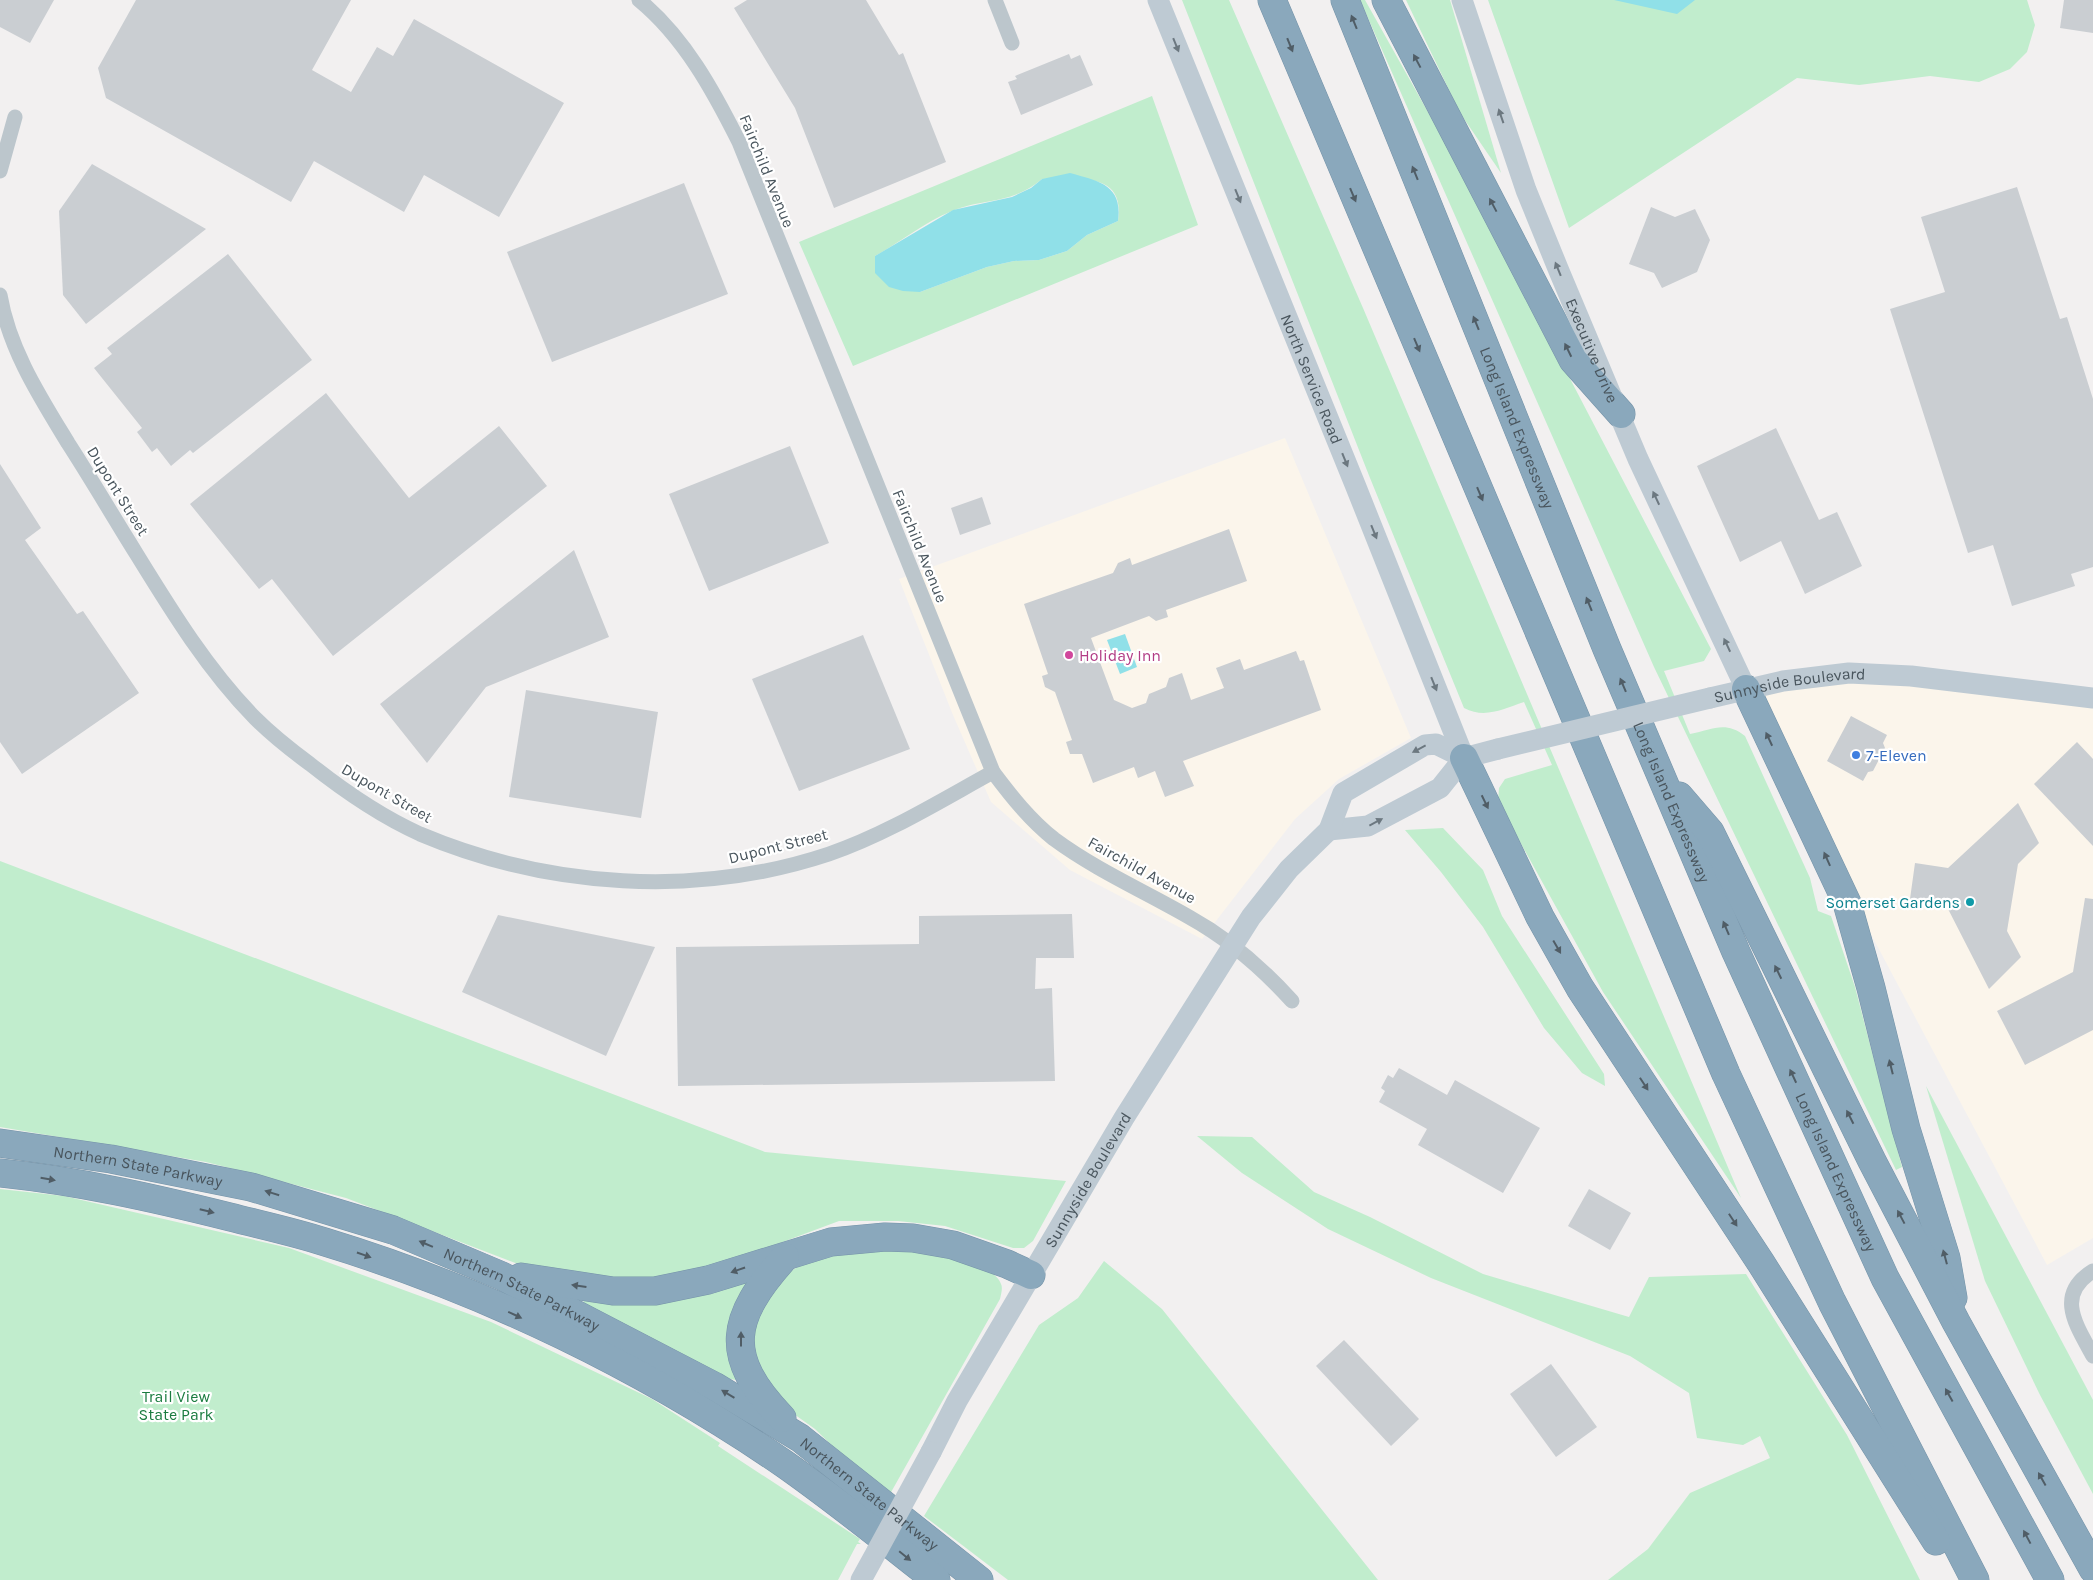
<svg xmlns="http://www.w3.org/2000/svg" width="2093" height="1580" font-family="Karla,sans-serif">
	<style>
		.commercial { fill: #fbf5eb }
		.green { fill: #c1edcd; fill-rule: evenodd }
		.water { fill: #90e0e8 }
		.building { fill: #caced2 }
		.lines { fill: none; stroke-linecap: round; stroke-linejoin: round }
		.motorway-casing { stroke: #7593a8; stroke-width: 29 }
		.minor { stroke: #bcc6cc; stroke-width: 15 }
		.secondary { stroke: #becad3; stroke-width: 21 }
		.motorway { stroke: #8aa8bc; stroke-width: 28 }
		.secondary-bridge { stroke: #becad3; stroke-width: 21 }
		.oneway { fill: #505d66 }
		.oneway2 { fill: #6c7880 }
		.hotel-dot { fill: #d1479c; stroke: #fff; stroke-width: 2 }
		.shop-dot { fill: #3f7fe0; stroke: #fff; stroke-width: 2 }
		.culture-dot { fill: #0f9aa8; stroke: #fff; stroke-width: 2 }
		.labels { text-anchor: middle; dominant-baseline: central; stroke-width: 4.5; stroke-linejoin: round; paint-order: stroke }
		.street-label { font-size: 16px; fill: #49555d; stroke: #fff }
		.hotel-label { font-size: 16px; fill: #b23c85; stroke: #fff; text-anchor: start }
		.shop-label { font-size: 16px; fill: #366cbe; stroke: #fff; text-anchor: start }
		.culture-label { font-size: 16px; fill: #0d838f; stroke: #fff; text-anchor: end }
		.park-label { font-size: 16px; fill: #1b7c40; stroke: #fff }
	</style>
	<rect width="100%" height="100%" fill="#f2f0f0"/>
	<g class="commercial">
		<polygon points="1285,438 1411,738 1339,779 1295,819 1202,939 1070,870 991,802 953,715 899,579"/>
		<polygon points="1853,671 2093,698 2093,1238 2047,1265 1856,906 1750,682"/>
	</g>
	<g class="green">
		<path d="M 1182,0 L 1229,0 L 1363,308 L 1741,1198 L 1603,992 L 1498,802 L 1499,788 L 1505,779 L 1552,765 L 1524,702 C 1503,709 1485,719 1464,708 L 1370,478 Z"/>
		<path d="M 1360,0 L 1365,0 L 1469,185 L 1711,649 L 1704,661 L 1664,671 L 1690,734 C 1712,730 1725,720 1745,736 L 1810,878 L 1818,911 L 1831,916 L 1855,987 L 1902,1167 L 1896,1170 L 1654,667 Z"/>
		<polygon points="1406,0 1450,0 1501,173 1460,113"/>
		<polygon points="1488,0 2027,0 2035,25 2027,52 2010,69 1979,82 1930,76 1859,85 1797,78 1569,228"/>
		<path d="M 1152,96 L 1198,225 L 853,366 L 799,242 ZM 1042,179 C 1076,180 1126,170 1118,221 L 1087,235 L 1067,251 L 1039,260 L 1014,261 L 987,267 L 920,292 L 875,256 C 901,242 924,222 952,211 C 985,197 1009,206 1042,179 Z"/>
		<polygon points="1443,828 1483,870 1502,916 1604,1074 1605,1086 1582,1073 1544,1028 1483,927 1441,872 1405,830"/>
		<polygon points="0,861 765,1152 1066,1181 1033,1241 1024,1248 1013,1248 945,1226 898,1221 839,1221 737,1259 626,1286 518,1264 346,1198 206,1162 0,1127"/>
		<polygon points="1926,1086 2093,1400 2093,1494 2040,1395 1985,1281"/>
		<polygon points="1197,1136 1252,1137 1314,1192 1370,1217 1483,1274 1629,1317 1649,1277 1746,1274 1847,1435 1920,1580 1608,1580 1648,1549 1690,1493 1770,1458 1760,1436 1743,1445 1697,1438 1689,1393 1630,1356 1431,1278 1328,1229 1242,1173"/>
		<polygon points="0,1189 64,1196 289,1248 491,1322 652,1399 720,1443 718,1446 860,1539 858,1542 861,1544 857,1544 838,1580 0,1580"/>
		<path d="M 920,1250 C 940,1255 994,1263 1001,1284 C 1003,1288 1001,1294 1000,1299 L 890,1494 L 856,1469 L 815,1429 L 770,1397 L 748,1360 L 749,1315 L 771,1283 L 806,1262 L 849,1251 Z"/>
		<polygon points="1104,1261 1162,1309 1378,1580 1008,1580 924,1516 1039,1325 1078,1298"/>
		<polygon points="750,1281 737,1380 729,1379 585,1306 581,1294"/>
	</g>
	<g class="water">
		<polygon points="1614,0 1695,0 1677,14"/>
		<path d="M 1070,173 C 1099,181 1123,185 1118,221 L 1087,235 L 1067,251 L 1039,260 L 1014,261 L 987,267 L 920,292 L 903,291 L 889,287 L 875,273 L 875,256 L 953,210 L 1012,197 L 1031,188 L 1042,179 Z"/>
		<polygon points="1125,634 1137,667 1120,674 1107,640"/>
	</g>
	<g class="building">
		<polygon points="0,0 54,0 30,43 0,27"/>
		<polygon points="136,0 351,0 312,70 351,92 377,47 393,56 414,19 564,103 499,217 424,175 404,212 314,161 291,202 106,98 98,68"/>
		<polygon points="747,0 866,0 899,55 903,53 946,162 834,208 795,108 734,8"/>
		<polygon points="2064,0 2093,0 2093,33 2060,28"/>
		<polygon points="1069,54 1071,59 1080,55 1093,85 1021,115 1008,82 1017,79 1015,76"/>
		<polygon points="92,164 206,229 86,324 63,295 59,211"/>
		<polygon points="684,183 728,294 552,362 507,252"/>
		<polygon points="2017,187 2060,319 2067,317 2093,399 2093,567 2071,574 2075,586 2012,606 1993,545 1968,553 1890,309 1945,292 1921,217"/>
		<polygon points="1651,207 1675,217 1695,209 1710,240 1697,272 1662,288 1654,273 1629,264"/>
		<polygon points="228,254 312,360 193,453 190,450 171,466 157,448 152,452 137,432 142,428 94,368 112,354 107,348"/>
		<polygon points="326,393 409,498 499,426 547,486 333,656 272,579 259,589 190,504"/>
		<polygon points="1776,428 1819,520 1837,512 1862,566 1805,594 1781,541 1740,562 1697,466"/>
		<polygon points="790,446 829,543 709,591 669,494"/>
		<polygon points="0,464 41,528 25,540 77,614 83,611 139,693 22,774 0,742"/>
		<polygon points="982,497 991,524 960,535 951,508"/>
		<polygon points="1229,529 1247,581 1166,610 1168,617 1156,621 1149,616 1091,638 1114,700 1132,708 1146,703 1149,694 1166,687 1169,678 1182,673 1191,700 1224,688 1216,668 1240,659 1244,670 1296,651 1300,661 1304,660 1321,710 1183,761 1194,786 1165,797 1155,771 1138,778 1134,767 1093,783 1082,754 1070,754 1066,742 1072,740 1055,692 1045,687 1042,676 1048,674 1024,604 1113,573 1118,563 1130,558 1132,565"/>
		<polygon points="574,550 609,637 486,687 427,763 380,704"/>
		<polygon points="863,635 910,749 799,791 752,679"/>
		<polygon points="526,690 658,712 641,818 509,797"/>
		<polygon points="1851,716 1887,735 1883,743 1885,748 1873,771 1868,772 1863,781 1827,761"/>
		<polygon points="2077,742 2093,759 2093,846 2034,784"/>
		<polygon points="2018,803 2039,843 2018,864 2007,931 2021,957 1989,989 1946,905 1910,899 1915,863 1948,868"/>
		<polygon points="2085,898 2093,899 2093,1030 2025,1065 1997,1011 2073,972"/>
		<polygon points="1072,914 1074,958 1036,958 1035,989 1052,988 1055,1081 678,1086 676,947 919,944 919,916"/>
		<polygon points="498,915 655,947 606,1056 462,992"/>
		<polygon points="1399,1068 1447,1095 1455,1080 1540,1128 1503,1193 1418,1145 1427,1129 1379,1102 1385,1091 1381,1088 1388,1075 1393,1078"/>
		<polygon points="1589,1189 1631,1213 1610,1250 1568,1226"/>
		<polygon points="1344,1340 1419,1419 1391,1446 1316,1366"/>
		<polygon points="1551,1364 1597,1427 1556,1457 1510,1394"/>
	</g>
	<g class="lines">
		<defs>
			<g id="motorway">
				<polyline points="1272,0 1726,1074 1832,1302 1975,1580"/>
				<path id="s5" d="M 1345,0 L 1607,649 L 1736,952 L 1885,1278 L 2050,1580"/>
				<polyline points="1386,0 1573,360 1621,414"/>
				<polyline points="1746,689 1847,903 1871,988 1906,1129 1946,1258 1953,1298"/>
				<polyline points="1464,758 1540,917 1580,988 1761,1263 1936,1541"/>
				<polyline points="1679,796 1710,832 1872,1161 1956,1322 2093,1569"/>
				<path id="s6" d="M 0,1143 L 111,1159 L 251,1187 L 393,1230 L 502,1276 L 714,1386 L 800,1438 L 979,1580"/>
				<path d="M 0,1173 C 78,1181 154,1198 230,1217 C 261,1225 294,1232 325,1242 C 486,1291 644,1368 783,1463 C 836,1500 885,1540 936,1580"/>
				<polyline points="521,1277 613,1291 655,1291 708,1280 831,1242 885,1237 913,1238 953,1245 1007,1264 1031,1275"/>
				<path d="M 782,1418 C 722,1356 730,1318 785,1257"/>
			</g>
		</defs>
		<use href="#motorway" class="motorway-casing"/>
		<g class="minor">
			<path d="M 639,0 C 684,37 713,90 739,142 L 993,772 C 1011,796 1030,820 1054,839 C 1096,870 1144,891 1189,917 C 1227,938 1263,969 1292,1001"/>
			<polyline points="995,0 1012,43"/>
			<polyline points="0,171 15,117"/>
			<path d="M 0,295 C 9,349 40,397 68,443 C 88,474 107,506 126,537 C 165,600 203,665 255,718 C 272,735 291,750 310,764 C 344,791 380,816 420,834 C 548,888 697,898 829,854 C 887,834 940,801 993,772"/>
			<path d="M 2093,1271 C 2054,1295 2077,1326 2093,1356"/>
		</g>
		<g class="secondary">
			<path id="s1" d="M 1158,0 L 1356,487 L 1464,758"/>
			<path id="s2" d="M 1462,0 L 1526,190 L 1559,271 L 1638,459 L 1746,689"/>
			<path id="s3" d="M 1710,698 L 1783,681 L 1849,673 L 1911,676 L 2093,698"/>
			<polyline points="1329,830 1368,826 1440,788 1464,758 1498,749"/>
			<path id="s4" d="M 931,1452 L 957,1401 L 1124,1118 L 1251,917 L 1289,869 L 1329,830 L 1343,793 L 1425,745 L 1436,744 L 1464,758"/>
			<polyline points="861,1580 877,1551"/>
		</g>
		<use href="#motorway" class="motorway"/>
		<g class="secondary-bridge">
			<polyline points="1498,749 1710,698"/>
			<polyline points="877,1551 931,1452"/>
		</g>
	</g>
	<defs><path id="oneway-solid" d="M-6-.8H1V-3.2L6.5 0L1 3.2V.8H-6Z" transform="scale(1.25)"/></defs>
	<g class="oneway">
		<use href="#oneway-solid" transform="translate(1354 22) rotate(-112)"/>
		<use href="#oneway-solid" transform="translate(1290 45) rotate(68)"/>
		<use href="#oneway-solid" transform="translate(1417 61) rotate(-118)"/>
		<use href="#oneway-solid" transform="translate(1415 173) rotate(-112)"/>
		<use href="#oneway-solid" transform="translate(1353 195) rotate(67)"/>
		<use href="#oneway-solid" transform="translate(1493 205) rotate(-118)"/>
		<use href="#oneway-solid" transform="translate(1476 323) rotate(-112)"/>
		<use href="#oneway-solid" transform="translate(1417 345) rotate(67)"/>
		<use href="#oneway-solid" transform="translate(1568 350) rotate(-116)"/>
		<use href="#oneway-solid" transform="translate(1480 494) rotate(67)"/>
		<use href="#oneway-solid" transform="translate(1589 604) rotate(-112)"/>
		<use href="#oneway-solid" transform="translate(1623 685) rotate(-113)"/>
		<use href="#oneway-solid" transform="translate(1769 739) rotate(-115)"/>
		<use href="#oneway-solid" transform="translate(1485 802) rotate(64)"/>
		<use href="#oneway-solid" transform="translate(1827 859) rotate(-114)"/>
		<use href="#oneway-solid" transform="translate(1726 928) rotate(-113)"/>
		<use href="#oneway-solid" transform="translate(1557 947) rotate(60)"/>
		<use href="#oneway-solid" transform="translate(1778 972) rotate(-116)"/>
		<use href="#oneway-solid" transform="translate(1891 1067) rotate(-104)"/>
		<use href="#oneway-solid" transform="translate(1793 1076) rotate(-115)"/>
		<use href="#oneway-solid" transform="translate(1644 1084) rotate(57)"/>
		<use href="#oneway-solid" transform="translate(1850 1117) rotate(-117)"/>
		<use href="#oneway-solid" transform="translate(48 1179) rotate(10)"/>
		<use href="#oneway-solid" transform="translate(272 1193) rotate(-163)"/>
		<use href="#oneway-solid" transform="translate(207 1211) rotate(14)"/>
		<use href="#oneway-solid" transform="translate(1901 1217) rotate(-118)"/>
		<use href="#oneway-solid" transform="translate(1733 1220) rotate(57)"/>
		<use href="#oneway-solid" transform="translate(426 1244) rotate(-157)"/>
		<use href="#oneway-solid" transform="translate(364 1255) rotate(19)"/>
		<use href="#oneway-solid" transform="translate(1945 1257) rotate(-105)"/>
		<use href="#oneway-solid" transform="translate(738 1270) rotate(161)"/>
		<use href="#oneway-solid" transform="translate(579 1286) rotate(-172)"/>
		<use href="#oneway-solid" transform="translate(515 1315) rotate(25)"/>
		<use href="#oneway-solid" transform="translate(741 1339) rotate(-90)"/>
		<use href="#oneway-solid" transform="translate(728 1394) rotate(-149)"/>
		<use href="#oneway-solid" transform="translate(1949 1395) rotate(-119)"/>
		<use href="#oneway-solid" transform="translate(2042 1479) rotate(-119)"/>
		<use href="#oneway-solid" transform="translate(2027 1537) rotate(-118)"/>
		<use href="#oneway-solid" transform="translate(905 1556) rotate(39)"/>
	</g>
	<g class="oneway2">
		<use href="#oneway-solid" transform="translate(1176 45) rotate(68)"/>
		<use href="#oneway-solid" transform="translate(1501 116) rotate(-109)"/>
		<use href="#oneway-solid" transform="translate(1238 196) rotate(68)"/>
		<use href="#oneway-solid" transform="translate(1558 269) rotate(-112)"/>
		<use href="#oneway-solid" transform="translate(1345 460) rotate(68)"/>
		<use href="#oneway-solid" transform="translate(1656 498) rotate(-115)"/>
		<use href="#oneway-solid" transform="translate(1374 532) rotate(68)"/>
		<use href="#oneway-solid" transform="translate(1727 645) rotate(-115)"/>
		<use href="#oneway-solid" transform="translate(1434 684) rotate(68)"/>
		<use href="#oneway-solid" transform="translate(1419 749) rotate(152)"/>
		<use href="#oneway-solid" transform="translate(1376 822) rotate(-28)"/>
	</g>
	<circle class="hotel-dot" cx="1069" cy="655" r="5"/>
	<circle class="shop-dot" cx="1856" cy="755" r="5"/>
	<circle class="culture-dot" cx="1970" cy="902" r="5"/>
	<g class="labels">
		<g class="street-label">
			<text transform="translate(767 171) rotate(68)">Fairchild Avenue</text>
			<text stroke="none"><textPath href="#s2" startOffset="374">Executive Drive</textPath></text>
			<text stroke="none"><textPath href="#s1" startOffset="409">North Service Road</textPath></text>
			<text stroke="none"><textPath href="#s5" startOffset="461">Long Island Expressway</textPath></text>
			<text transform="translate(118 491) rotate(58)">Dupont Street</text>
			<text transform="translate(920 546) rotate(68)">Fairchild Avenue</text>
			<text stroke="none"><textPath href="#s3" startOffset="81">Sunnyside Boulevard</textPath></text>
			<text transform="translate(387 793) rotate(30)">Dupont Street</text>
			<text stroke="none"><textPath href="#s5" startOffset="866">Long Island Expressway</textPath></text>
			<text transform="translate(778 846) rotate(-14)">Dupont Street</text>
			<text transform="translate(1142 870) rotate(29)">Fairchild Avenue</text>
			<text stroke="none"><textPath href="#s6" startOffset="140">Northern State Parkway</textPath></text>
			<text stroke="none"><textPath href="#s5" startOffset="1271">Long Island Expressway</textPath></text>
			<text stroke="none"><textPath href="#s4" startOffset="314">Sunnyside Boulevard</textPath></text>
			<text stroke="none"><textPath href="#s6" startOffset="545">Northern State Parkway</textPath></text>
			<text stroke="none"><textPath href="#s6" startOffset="950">Northern State Parkway</textPath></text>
		</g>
		<g class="hotel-label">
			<text x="1079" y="655">Holiday Inn</text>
		</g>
		<g class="shop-label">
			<text x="1866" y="755">7-Eleven</text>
		</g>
		<g class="culture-label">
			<text x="1960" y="902">Somerset Gardens</text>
		</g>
		<g class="park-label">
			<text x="176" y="1396">Trail View<tspan x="176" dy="18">State Park</tspan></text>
		</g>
	</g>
</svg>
